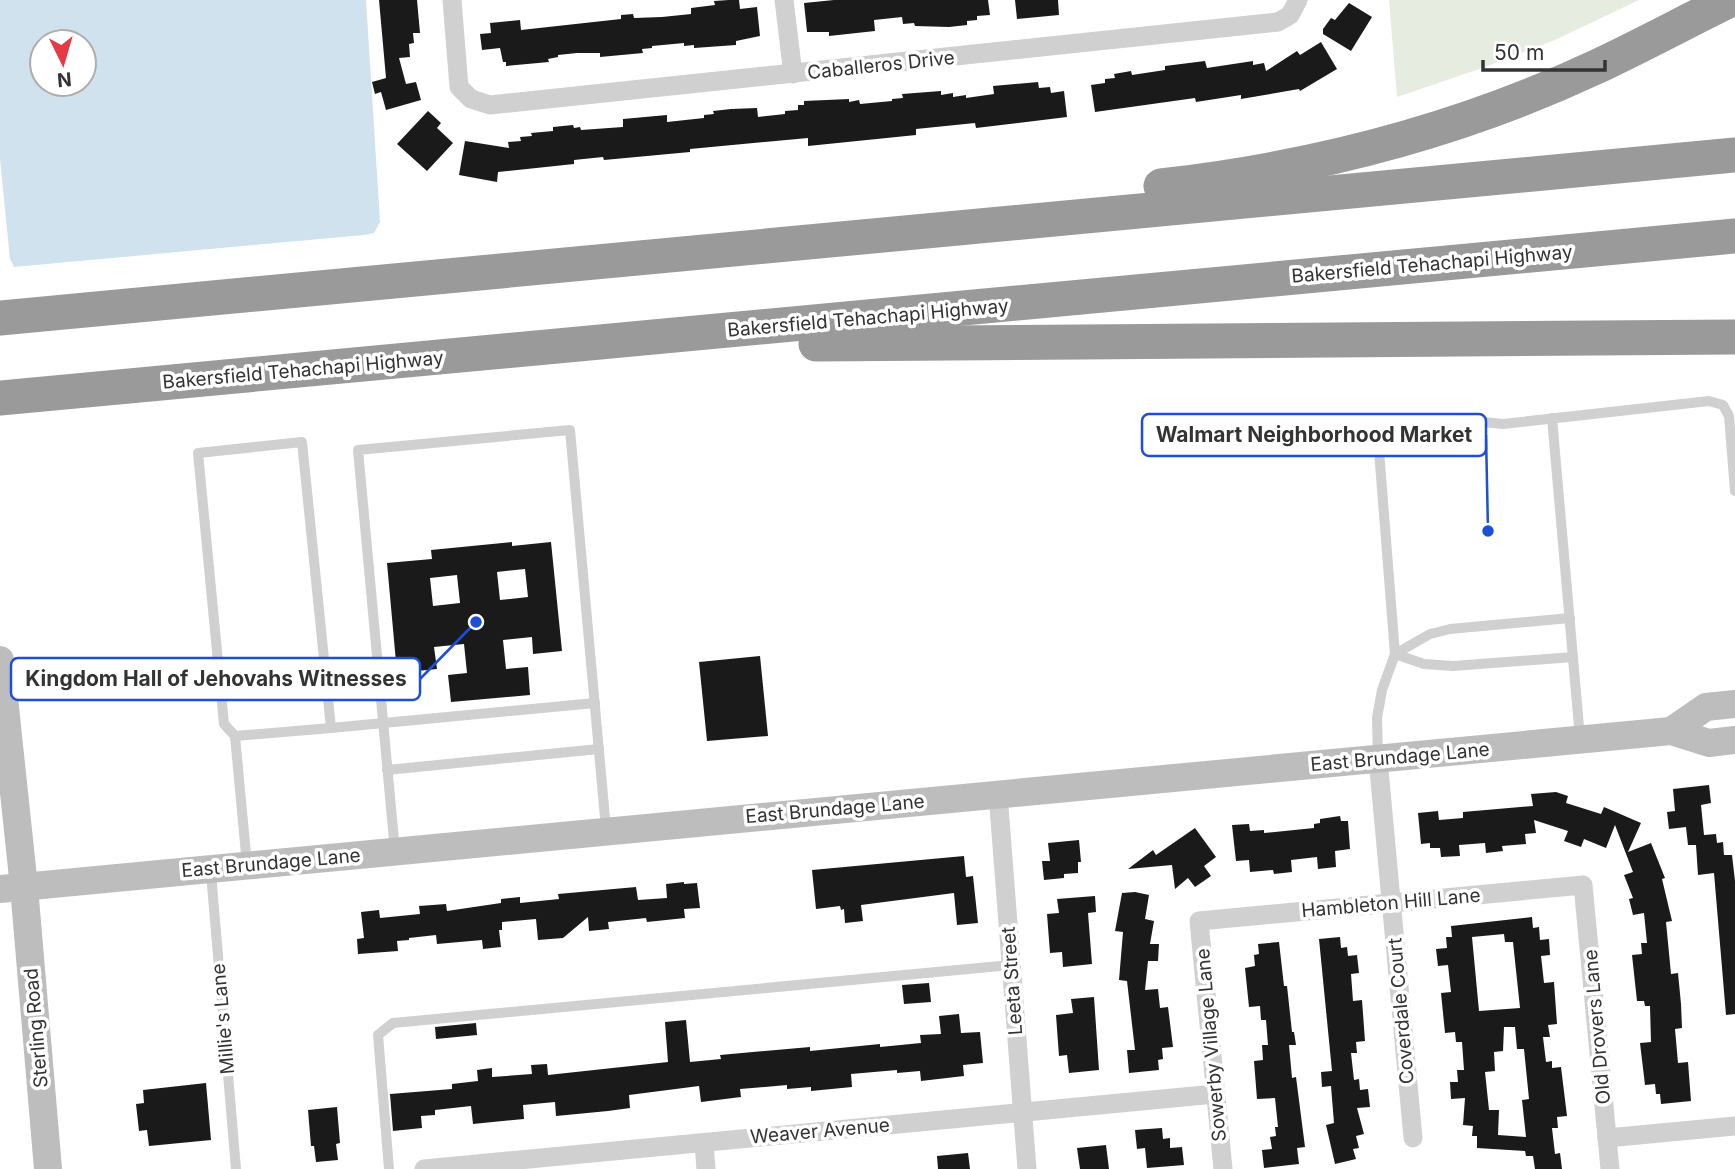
<svg xmlns="http://www.w3.org/2000/svg" width="1735" height="1169" font-family="Inter,sans-serif">
	<style>
		.green { fill: #e6ecdf }
		.water { fill: #cfe2ee; fill-rule: evenodd }
		.building { fill: #1a1a1a; fill-rule: evenodd }
		.lines { fill: none; stroke-linecap: round; stroke-linejoin: round }
		.lane { stroke: #d0d0d0; stroke-width: 10 }
		.street { stroke: #d0d0d0; stroke-width: 19 }
		.secondary { stroke: #bdbdbd; stroke-width: 28 }
		.highway { stroke: #9a9a9a; stroke-width: 35 }
		.labels { text-anchor: middle; dominant-baseline: central; stroke-width: 7; stroke-linejoin: round; paint-order: stroke }
		.street-label { font-size: 19px; fill: #333; stroke: #fff }
		.leader { fill: none; stroke: #1d4ed8; stroke-width: 2.5 }
		.callout-dot { fill: #1d4ed8; stroke: #fff; stroke-width: 2.5 }
		.callout { fill: #fff; stroke: #1d4ed8; stroke-width: 2.5 }
		.callout-label { font-size: 21px; text-anchor: middle; font-weight: bold; fill: #333 }
	</style>
	<rect width="100%" height="100%" fill="#fff"/>
	<polygon class="green" points="1389,0 1639,0 1555,40 1485,67 1397,97"/>
	<path class="water" d="M 0,0 L 366,0 L 380,222 L 374,233 L 364,235 L 14,267 L 10,259 L 0,159 ZM 42,42 L 84,42 L 84,84 L 42,84 Z"/>
	<g class="building">
		<polygon points="379,0 417,0 420,33 413,33 414,43 409,44 410,57 399,58 406,84 416,82 421,100 386,110 381,92 375,94 372,82 386,78"/>
		<polygon points="729,0 739,0 740,9 757,7 760,36 736,41 736,45 694,48 694,45 684,46 684,43 652,46 652,48 642,49 643,53 600,57 600,53 577,53 558,55 558,57 548,59 549,62 506,66 506,62 503,62 500,48 482,50 480,34 491,33 490,23 520,20 521,30 621,19 621,15 633,14 634,18 662,17 691,14 691,8 715,5 714,1"/>
		<polygon points="834,0 988,0 990,15 977,16 977,20 967,21 967,25 949,27 915,26 914,23 903,24 902,17 874,20 875,31 829,36 829,32 807,32 804,3"/>
		<polygon points="1015,0 1058,0 1059,15 1017,19"/>
		<polygon points="1349,3 1372,17 1351,51 1323,34 1323,29 1331,18 1335,20"/>
		<polygon points="1321,42 1337,69 1300,91 1299,89 1241,99 1241,95 1196,102 1195,98 1095,112 1091,85 1105,83 1105,79 1115,78 1114,74 1131,71 1132,75 1165,70 1165,66 1205,61 1207,68 1253,61 1253,65 1264,63 1266,71 1297,51 1300,55"/>
		<polygon points="1038,82 1039,88 1050,87 1051,93 1064,91 1067,117 976,128 975,123 916,129 916,135 808,146 808,138 690,149 690,152 604,160 603,157 574,160 574,164 498,172 497,182 459,175 465,141 509,148 508,142 521,141 520,137 532,136 531,133 553,131 553,127 573,125 574,128 580,127 581,130 623,127 623,119 667,115 667,122 704,118 704,115 714,114 713,111 731,109 757,108 758,117 785,114 785,111 798,110 798,105 804,105 804,101 849,99 849,102 859,100 860,104 892,101 892,99 903,98 902,94 941,91 941,95 953,93 953,97 966,95 966,98 994,94 993,86"/>
		<polygon points="428,111 441,123 437,128 453,143 427,171 397,144"/>
		<path d="M 512,542 L 512,546 L 551,542 L 562,651 L 533,654 L 532,637 L 503,640 L 506,669 L 528,667 L 530,695 L 451,702 L 448,675 L 467,673 L 464,644 L 434,647 L 437,669 L 397,673 L 387,563 L 432,559 L 431,550 ZM 525,569 L 528,597 L 500,600 L 497,572 ZM 457,575 L 460,603 L 433,606 L 430,578 Z"/>
		<polygon points="760,656 768,736 707,741 699,662"/>
		<polygon points="1709,785 1711,803 1701,805 1704,835 1716,834 1717,843 1723,842 1724,855 1732,855 1735,881 1735,1014 1726,1015 1714,873 1698,875 1696,845 1688,845 1686,827 1669,829 1667,812 1675,811 1673,789"/>
		<polygon points="1556,792 1568,796 1566,803 1601,814 1604,807 1641,823 1628,852 1651,843 1665,878 1662,879 1672,921 1666,922 1671,974 1678,973 1681,1004 1682,1028 1675,1029 1678,1063 1688,1062 1691,1101 1661,1104 1660,1094 1656,1094 1655,1084 1645,1085 1640,1043 1651,1042 1650,1006 1645,1006 1644,1001 1637,1001 1632,955 1642,954 1641,943 1647,943 1644,913 1633,915 1629,899 1633,898 1624,875 1633,872 1615,825 1606,848 1584,839 1581,847 1564,841 1568,831 1534,820 1536,833 1525,834 1526,844 1502,846 1503,851 1486,853 1485,843 1459,845 1460,856 1441,857 1440,848 1430,848 1430,843 1421,844 1418,813 1438,811 1439,820 1463,818 1463,812 1533,806 1531,794"/>
		<polygon points="1340,816 1341,821 1348,821 1350,849 1335,851 1336,867 1318,869 1317,857 1291,860 1292,872 1274,874 1273,870 1250,872 1249,860 1236,861 1232,825 1249,824 1250,831 1264,830 1264,833 1314,828 1314,824 1320,823 1320,819"/>
		<polygon points="1195,828 1216,857 1204,866 1211,876 1195,887 1188,878 1175,889 1172,865 1128,869 1153,850 1156,855"/>
		<polygon points="1079,840 1081,862 1078,862 1078,873 1064,874 1064,878 1044,880 1042,861 1050,861 1048,843"/>
		<polygon points="964,856 966,877 973,876 978,923 957,925 954,893 861,905 863,921 845,923 844,909 841,910 840,906 816,909 812,870"/>
		<polygon points="684,882 684,884 697,883 700,908 684,909 685,918 647,922 646,918 608,922 609,929 589,931 588,917 563,938 538,940 536,919 502,922 502,930 499,930 501,947 483,949 482,940 437,944 436,935 409,938 409,940 397,941 398,951 358,954 357,939 364,938 361,912 379,910 380,918 420,914 419,906 446,904 447,911 501,903 501,899 520,897 520,903 559,899 558,894 636,887 638,900 667,898 666,884"/>
		<polygon points="1135,892 1149,895 1145,919 1154,921 1150,944 1159,944 1158,961 1148,961 1145,990 1158,989 1160,1008 1168,1007 1173,1047 1162,1048 1163,1059 1158,1060 1159,1070 1129,1073 1127,1050 1135,1050 1127,981 1119,980 1123,932 1115,931 1122,893"/>
		<polygon points="1095,896 1096,912 1088,913 1092,964 1063,967 1062,952 1050,953 1047,914 1059,913 1057,899"/>
		<path d="M 1532,917 L 1533,928 L 1539,927 L 1540,940 L 1549,939 L 1550,955 L 1541,956 L 1544,983 L 1554,982 L 1557,1024 L 1548,1025 L 1550,1037 L 1543,1037 L 1546,1062 L 1552,1061 L 1552,1068 L 1561,1067 L 1567,1116 L 1557,1117 L 1558,1128 L 1552,1128 L 1555,1154 L 1560,1153 L 1562,1169 L 1535,1169 L 1533,1156 L 1526,1156 L 1525,1151 L 1477,1148 L 1477,1136 L 1472,1136 L 1473,1126 L 1463,1125 L 1465,1098 L 1451,1099 L 1450,1082 L 1458,1082 L 1457,1070 L 1464,1070 L 1462,1042 L 1456,1042 L 1455,1032 L 1445,1033 L 1441,993 L 1451,992 L 1448,965 L 1438,966 L 1436,949 L 1447,948 L 1446,937 L 1452,937 L 1451,926 ZM 1504,934 L 1505,942 L 1513,942 L 1520,1008 L 1479,1011 L 1472,937 ZM 1504,1027 L 1515,1027 L 1517,1049 L 1524,1049 L 1529,1099 L 1522,1100 L 1526,1137 L 1498,1135 L 1499,1110 L 1489,1110 L 1485,1072 L 1495,1071 L 1494,1052 L 1503,1051 Z"/>
		<polygon points="1340,937 1341,948 1347,947 1348,956 1357,955 1359,973 1351,974 1353,1001 1362,1000 1365,1041 1356,1042 1357,1053 1351,1053 1354,1080 1359,1079 1360,1090 1368,1089 1370,1107 1357,1108 1364,1134 1356,1136 1359,1148 1353,1149 1356,1159 1335,1164 1326,1125 1334,1123 1331,1086 1322,1087 1321,1072 1332,1071 1319,939"/>
		<polygon points="1279,942 1284,986 1287,986 1292,1032 1294,1032 1296,1045 1289,1045 1292,1078 1296,1077 1305,1147 1297,1148 1299,1164 1264,1168 1262,1150 1272,1149 1270,1137 1276,1136 1275,1127 1278,1127 1275,1098 1257,1099 1254,1061 1263,1060 1262,1045 1268,1045 1266,1020 1261,1020 1260,1006 1249,1007 1245,968 1255,966 1254,955 1259,954 1258,944"/>
		<polygon points="929,983 931,1002 904,1004 902,985"/>
		<polygon points="1094,997 1099,1070 1069,1073 1067,1055 1059,1056 1056,1015 1073,1013 1071,999"/>
		<polygon points="959,1014 961,1033 980,1032 983,1063 963,1065 964,1076 921,1081 920,1071 897,1073 897,1070 851,1074 852,1087 811,1091 811,1087 787,1089 787,1085 740,1089 741,1097 701,1102 699,1086 629,1095 630,1108 608,1111 556,1116 555,1102 523,1105 524,1119 473,1124 471,1106 435,1110 435,1115 421,1116 422,1128 393,1131 390,1094 452,1089 452,1084 478,1081 477,1070 492,1068 492,1077 532,1074 531,1065 547,1064 548,1075 668,1062 665,1022 686,1020 690,1062 721,1059 720,1055 810,1047 810,1051 880,1044 880,1047 921,1043 920,1035 941,1034 939,1016"/>
		<polygon points="476,1023 477,1035 436,1039 435,1027"/>
		<polygon points="206,1083 211,1140 149,1146 147,1130 139,1131 136,1104 144,1103 143,1090"/>
		<polygon points="337,1107 340,1143 336,1144 338,1160 316,1162 314,1146 311,1146 308,1110"/>
		<polygon points="1162,1128 1163,1139 1170,1138 1170,1148 1182,1147 1184,1165 1147,1168 1145,1148 1137,1149 1135,1130"/>
		<polygon points="1106,1145 1109,1169 1080,1169 1077,1148"/>
		<polygon points="968,1153 970,1169 938,1169 937,1156"/>
	</g>
	<g class="lines">
		<g class="lane">
			<polyline points="1552,418 1580,738"/>
			<polyline points="1570,618 1450,629 1430,634 1395,654 1379,451 1392,434 1413,424 1454,419 1503,424 1709,401 1723,405 1729,416 1735,491"/>
			<polyline points="331,728 595,703"/>
			<polyline points="235,736 331,728 302,442 198,453 224,724 235,736 247,865"/>
			<polyline points="1378,757 1377,718 1382,690 1395,654 1424,664 1453,666 1573,657"/>
			<polyline points="387,770 599,749"/>
			<polyline points="395,851 358,450 570,430 606,829"/>
			<polyline points="211,873 236,1169"/>
			<polyline points="389,1169 378,1035 393,1023 1011,965"/>
		</g>
		<g class="street">
			<polyline points="452,0 459,87 471,99 490,105 1278,22 1290,15 1298,0"/>
			<polyline points="784,0 793,74"/>
			<polyline points="1378,759 1413,1138"/>
			<polyline points="998,794 1027,1169"/>
			<polyline points="1607,1138 1735,1126"/>
			<polyline points="704,1143 706,1169"/>
			<polyline points="424,1169 1215,1094"/>
			<polyline points="1223,1169 1199,921 1583,885 1610,1169"/>
		</g>
		<g class="secondary">
			<polyline points="0,660 24,887 48,1169"/>
			<polyline points="1671,731 1706,707 1735,704"/>
			<polyline points="0,889 1671,731 1709,743 1735,740"/>
		</g>
		<g class="highway">
			<path d="M 1161,186 C 1311,169 1459,131 1596,67 C 1641,46 1685,22 1730,0"/>
			<polyline points="0,318 1735,155"/>
			<polyline points="816,344 1735,337"/>
			<polyline points="0,398 1735,236"/>
		</g>
	</g>
	<g class="labels">
		<g class="street-label">
			<text transform="translate(881 65) rotate(-6)">Caballeros Drive</text>
			<text transform="translate(1432 264) rotate(-5)">Bakersfield Tehachapi Highway</text>
			<text transform="translate(868 318) rotate(-5)">Bakersfield Tehachapi Highway</text>
			<text transform="translate(303 370) rotate(-5)">Bakersfield Tehachapi Highway</text>
			<text transform="translate(1400 757) rotate(-5)">East Brundage Lane</text>
			<text transform="translate(835 809) rotate(-5)">East Brundage Lane</text>
			<text transform="translate(271 863) rotate(-5)">East Brundage Lane</text>
			<text transform="translate(1391 903) rotate(-5)">Hambleton Hill Lane</text>
			<text transform="translate(1012 981) rotate(-94)">Leeta Street</text>
			<text transform="translate(1401 1011) rotate(-95)">Coverdale Court</text>
			<text transform="translate(223 1019) rotate(-95)">Millie's Lane</text>
			<text transform="translate(1597 1027) rotate(-95)">Old Drovers Lane</text>
			<text transform="translate(36 1028) rotate(-95)">Sterling Road</text>
			<text transform="translate(1211 1045) rotate(-95)">Sowerby Village Lane</text>
			<text transform="translate(820 1131) rotate(-5)">Weaver Avenue</text>
		</g>
	</g>
	<path class="leader" d="M1488 531L1486 435M476 622L420 679"/>
	<g class="callout-dot">
		<circle cx="1488" cy="531" r="7"/>
		<circle cx="476" cy="622" r="7"/>
	</g>
	<g class="callout">
		<rect x="1142" y="414" width="344" height="42" rx="7"/>
		<rect x="11" y="658" width="409" height="42" rx="7"/>
	</g>
	<g class="callout-label">
		<text x="1314" y="442">Walmart Neighborhood Market</text>
		<text x="216" y="686">Kingdom Hall of Jehovahs Witnesses</text>
	</g>
	<g transform="translate(63 63) rotate(175)"><circle r="33" fill="#ffffff" stroke="#adadad" stroke-width="2"/>
	<path d="M0-5L12 26L0 18L-12 26Z" fill="#e63946"/>
	<text y="-10" font-size="19" font-weight="bold" text-anchor="middle" fill="#333333">N</text>
	</g>
	<path d="M1483 60v10h122v-10" fill="none" stroke="#333333" stroke-width="3.5"/>
	<text x="1494" y="60" font-size="21" fill="#333333" stroke="#ffffff" stroke-width="5" paint-order="stroke">50 m</text>
</svg>
